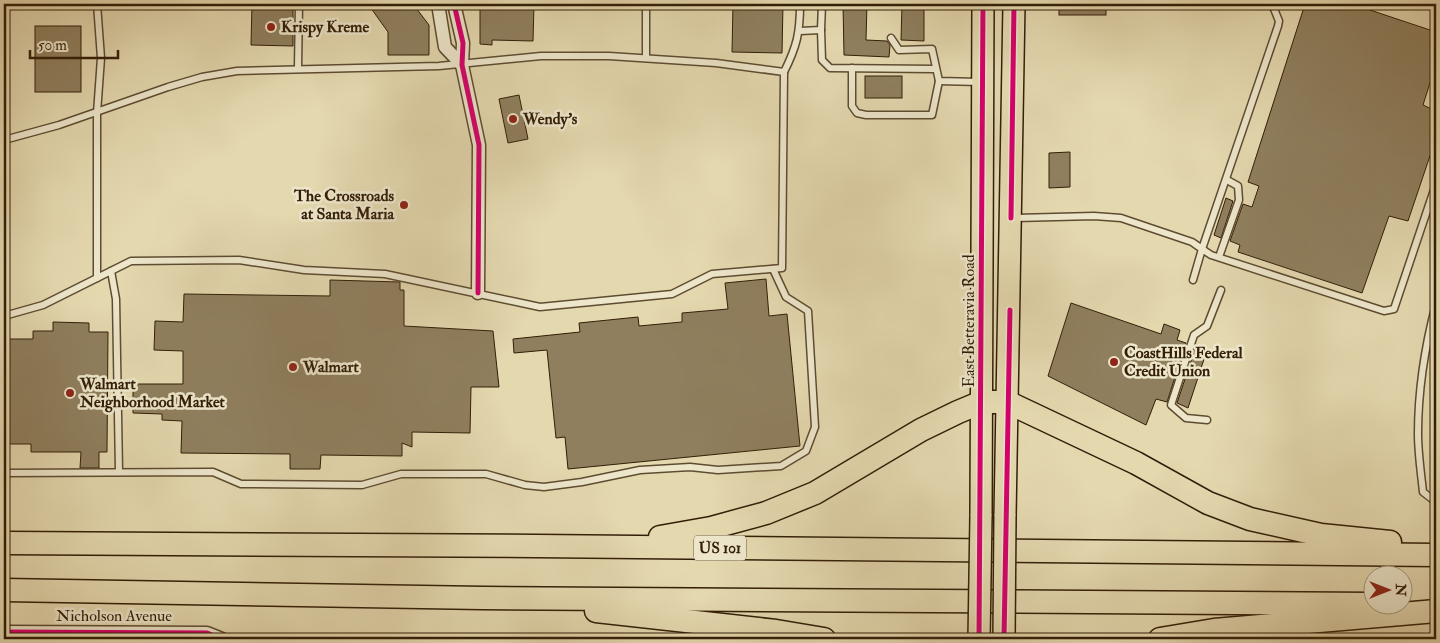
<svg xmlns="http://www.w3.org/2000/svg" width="1440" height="643" font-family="'IM FELL Double Pica',serif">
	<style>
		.building { fill: #8f7f5e; stroke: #321e07 }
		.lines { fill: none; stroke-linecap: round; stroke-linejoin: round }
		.service-casing { stroke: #5e4c31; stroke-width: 9 }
		.minor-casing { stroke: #5e4c31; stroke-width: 15 }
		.trunk-casing { stroke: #321e07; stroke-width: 24 }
		.motorway-casing { stroke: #321e07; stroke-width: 25 }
		.service { stroke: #ede6cb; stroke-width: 6 }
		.minor { stroke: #ede6cb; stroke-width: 12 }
		.trunk { stroke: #e4d8af; stroke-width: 21 }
		.motorway { stroke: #e4d8af; stroke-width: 22 }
		.trunk-bridge-casing { stroke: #321e07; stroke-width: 24; stroke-linecap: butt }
		.trunk-bridge { stroke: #e4d8af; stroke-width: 21 }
		.cycleway-casing { stroke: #ede6cb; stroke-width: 8 }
		.cycleway { stroke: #d6006c; stroke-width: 5 }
		.poi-dot { fill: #8f2418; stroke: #ede6cb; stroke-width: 2 }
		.labels { text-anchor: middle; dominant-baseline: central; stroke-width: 5; stroke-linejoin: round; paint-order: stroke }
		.shield { fill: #ede6cb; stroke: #6a5a42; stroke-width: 1 }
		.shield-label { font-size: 15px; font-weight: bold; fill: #321e07 }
		.poi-label { font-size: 16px; font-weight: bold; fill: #321e07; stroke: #ede6cb; text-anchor: start }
		.street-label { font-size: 16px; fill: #321e07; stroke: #ede6cb }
	</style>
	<rect width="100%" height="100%" fill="#e4d8af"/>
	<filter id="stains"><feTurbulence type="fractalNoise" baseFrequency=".004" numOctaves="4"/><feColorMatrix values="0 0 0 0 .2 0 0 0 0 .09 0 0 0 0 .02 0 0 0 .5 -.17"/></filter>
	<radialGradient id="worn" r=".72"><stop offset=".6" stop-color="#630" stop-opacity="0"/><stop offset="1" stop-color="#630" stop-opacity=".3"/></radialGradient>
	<g class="building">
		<polygon points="252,4 293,4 293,46 251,45"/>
		<polygon points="368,4 413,4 429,25 429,55 388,55 388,32"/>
		<polygon points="480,4 534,4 533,41 492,40 492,45 480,44"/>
		<polygon points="733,4 783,4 782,53 732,52"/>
		<polygon points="843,4 867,4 866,40 887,41 890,45 889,57 844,55"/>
		<polygon points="902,4 924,4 924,41 901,40"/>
		<rect x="1059" y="4" width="47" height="11"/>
		<polygon points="1305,4 1352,4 1436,32 1436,64 1423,105 1436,111 1436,138 1408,221 1389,216 1362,293 1238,252 1240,245 1230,241 1243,204 1252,207 1259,186 1248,182"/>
		<rect x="35" y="26" width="46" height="66"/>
		<rect x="865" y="76" width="37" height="22"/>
		<polygon points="519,95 528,139 508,143 499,99"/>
		<polygon points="1070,152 1070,187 1049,188 1049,153"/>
		<polygon points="1226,198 1233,201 1221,238 1214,235"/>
		<polygon points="766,279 769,316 787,314 800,446 568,469 565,437 556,438 547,350 514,353 513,339 580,332 579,323 638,317 639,326 682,322 682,313 728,309 725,283"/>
		<polygon points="330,280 400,282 400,290 404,290 404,326 493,331 499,387 471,387 470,433 412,432 412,447 402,443 402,456 321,455 320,469 290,469 290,454 181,453 182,421 162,420 162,414 133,413 133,384 183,384 183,351 154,350 155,321 183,322 184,294 330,296"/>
		<polygon points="1071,303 1161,334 1164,324 1180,330 1177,340 1186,343 1167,402 1156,399 1146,425 1048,376"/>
		<polygon points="53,322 89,323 89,332 108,332 107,452 99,452 99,468 80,468 81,452 31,452 31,444 4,444 4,339 33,339 33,331 53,331"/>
		<polygon points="1196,346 1207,350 1188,408 1177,403"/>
	</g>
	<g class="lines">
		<defs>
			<g id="service">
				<polyline points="1415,4 1428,4"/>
				<polyline points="821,30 822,60 830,68 935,69"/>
				<polyline points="800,31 821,30 822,4"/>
				<polyline points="891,38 899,50 932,49 939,81 980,82"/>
				<polyline points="646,58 646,4"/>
				<polyline points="298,68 299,4"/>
				<polyline points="852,68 852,106 857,113 866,115 932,115 939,81"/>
				<path d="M 784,72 C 797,46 800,33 800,4"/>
				<polyline points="4,140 59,125 168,87 202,77 237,71 439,66 541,56 609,56 716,63 784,72 782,268 712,274 672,294 540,307 385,274 304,270 239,260 131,261 43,305 4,316"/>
				<polyline points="1012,218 1094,216 1121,218 1192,242 1202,249 1278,26 1279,21 1272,4"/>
				<polyline points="1219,257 1239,200 1238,186 1227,180"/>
				<polyline points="111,271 116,299 119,472"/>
				<polyline points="97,278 97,113 101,58 97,4"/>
				<polyline points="1193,280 1202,249 1211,255 1384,311 1394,309 1436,184"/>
				<path d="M 1436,304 C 1425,346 1418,390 1418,434 C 1418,453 1421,473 1423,492 L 1436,502"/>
				<polyline points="1207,420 1186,418 1171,405 1194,335 1207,326 1221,290"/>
				<polyline points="4,473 213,472 241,484 362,485 401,474 486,474 525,485 544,487 582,482 640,470 690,467 718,470 781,466 806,451 815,427 808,311 786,297 773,269"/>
			</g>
			<g id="minor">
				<polyline points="438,4 445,47 462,65"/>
				<polyline points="454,4 463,43 462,65 479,145 478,293"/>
				<polyline points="4,632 207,633 222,639"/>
			</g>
			<g id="trunk">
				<polyline points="981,516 983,4"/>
				<polyline points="1005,516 1014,4"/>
			</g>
			<g id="motorway">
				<polyline points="660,537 711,528 766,513 815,493 921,430 958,412 982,402 1007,402 1136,463 1208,503 1250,519 1321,535 1390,542"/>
				<polyline points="4,543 536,546 1436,555"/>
				<polyline points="4,590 483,598 1372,604"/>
				<polyline points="596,611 776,631 824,639"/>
				<polyline points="1160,639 1214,630 1436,611"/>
			</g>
		</defs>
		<use href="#service" class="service-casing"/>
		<use href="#minor" class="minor-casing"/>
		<use href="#trunk" class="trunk-casing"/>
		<use href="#motorway" class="motorway-casing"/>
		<use href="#service" class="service"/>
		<use href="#minor" class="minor"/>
		<use href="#trunk" class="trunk"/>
		<use href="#motorway" class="motorway"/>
		<defs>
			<g id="trunk-bridge">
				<polyline points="979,639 981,516"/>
				<polyline points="1004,639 1005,516"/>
			</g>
		</defs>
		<use href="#trunk-bridge" class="trunk-bridge-casing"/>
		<use href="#trunk-bridge" class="trunk-bridge"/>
		<defs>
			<g id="cycleway">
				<polyline points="454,4 463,43 462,65 479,145 478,293"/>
				<polyline points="1011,218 1014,4"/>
				<polyline points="4,632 207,633 222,639"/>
				<polyline points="979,639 983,4"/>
				<polyline points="1004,639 1010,310"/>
			</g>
		</defs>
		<use href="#cycleway" class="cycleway-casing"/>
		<use href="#cycleway" class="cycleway"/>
	</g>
	<g class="poi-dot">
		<circle cx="271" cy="27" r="5"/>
		<circle cx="513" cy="119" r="5"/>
		<circle cx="404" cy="205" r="5"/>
		<circle cx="1114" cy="362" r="5"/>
		<circle cx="293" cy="367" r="5"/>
		<circle cx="70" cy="393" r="5"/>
	</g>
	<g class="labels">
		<rect class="shield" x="694" y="535.5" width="52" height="25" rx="4"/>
		<g class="shield-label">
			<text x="720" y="548">US 101</text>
		</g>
		<g class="poi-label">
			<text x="281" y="27">Krispy Kreme</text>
			<text x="523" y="119">Wendy's</text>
			<text x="394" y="196" text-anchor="end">The Crossroads<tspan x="394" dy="18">at Santa Maria</tspan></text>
			<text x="1124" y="353">CoastHills Federal<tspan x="1124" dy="18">Credit Union</tspan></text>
			<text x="303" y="367">Walmart</text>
			<text x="80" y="384">Walmart<tspan x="80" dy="18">Neighborhood Market</tspan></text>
		</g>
		<g class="street-label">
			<text transform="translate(969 321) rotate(-90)">East Betteravia Road</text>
			<text x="114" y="616">Nicholson Avenue</text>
		</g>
	</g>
	<rect width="1440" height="643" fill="none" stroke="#e4d8af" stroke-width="20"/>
	<rect x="5" y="5" width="1430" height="633" fill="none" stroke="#321e07" stroke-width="2.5"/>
	<rect x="10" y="10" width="1420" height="623" fill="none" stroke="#321e07"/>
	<g transform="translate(1388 590) rotate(90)"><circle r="24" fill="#ede6cb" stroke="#a2967d"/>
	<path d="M0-4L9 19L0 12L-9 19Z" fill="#8f2418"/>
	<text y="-8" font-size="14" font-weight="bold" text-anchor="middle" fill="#321e07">N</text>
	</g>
	<path d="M30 50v8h88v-8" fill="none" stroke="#321e07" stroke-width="2.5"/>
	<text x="38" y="50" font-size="15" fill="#321e07" stroke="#ede6cb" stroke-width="4" paint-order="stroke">50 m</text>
	<rect width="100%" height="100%" filter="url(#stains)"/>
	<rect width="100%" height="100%" fill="url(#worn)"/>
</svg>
